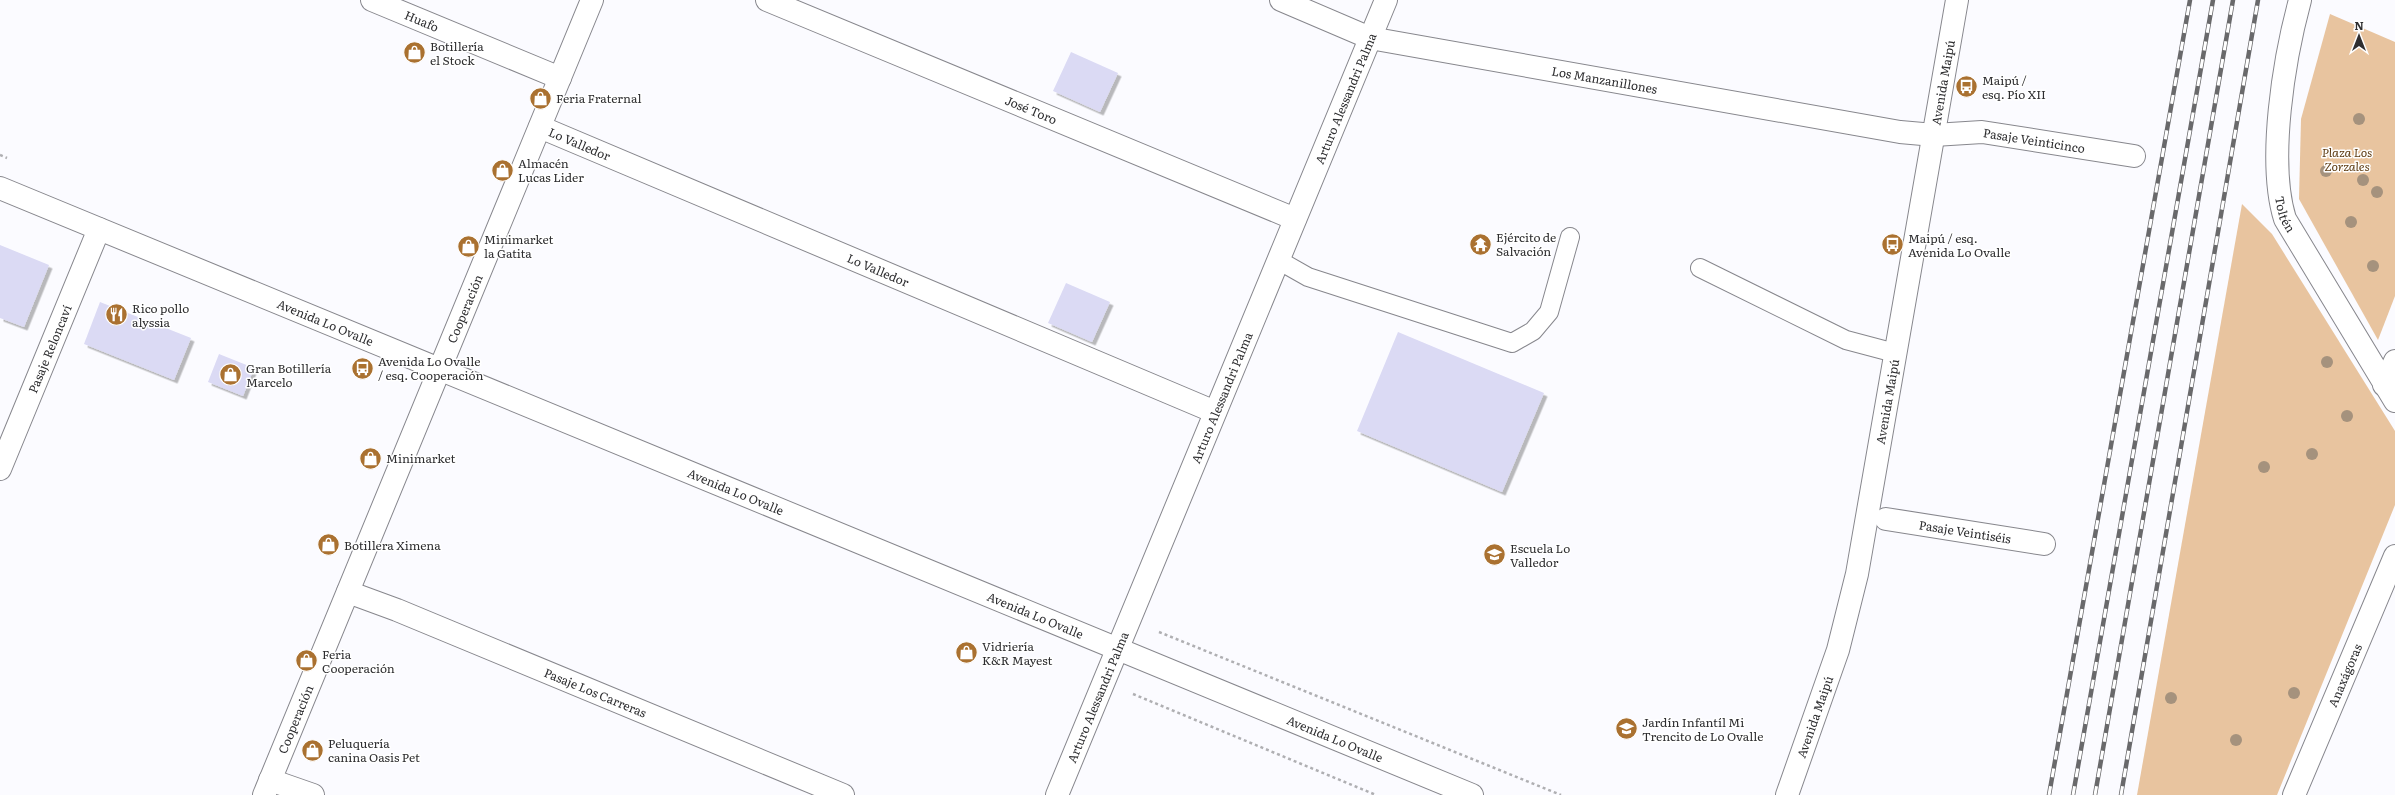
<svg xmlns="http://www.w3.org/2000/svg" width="2395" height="795" font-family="Literata,serif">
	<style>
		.green { fill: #e8c49f }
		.building { fill: #dbdaf4; filter: url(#shadow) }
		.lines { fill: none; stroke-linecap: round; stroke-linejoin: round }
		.service-casing { stroke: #87878d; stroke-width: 20 }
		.minor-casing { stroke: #87878d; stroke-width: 24 }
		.secondary-casing { stroke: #87878d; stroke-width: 24 }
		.path { stroke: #afafb2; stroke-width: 2.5; stroke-dasharray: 3 3; stroke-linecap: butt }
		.service { stroke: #fff; stroke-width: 18 }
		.minor { stroke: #fff; stroke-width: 22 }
		.secondary { stroke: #fff; stroke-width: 22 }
		.rail-casing { stroke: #69696b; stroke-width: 4.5 }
		.rail { stroke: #fff; stroke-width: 3; stroke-dasharray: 9; stroke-linecap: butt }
		.tree { fill: #a5927d }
		.labels { text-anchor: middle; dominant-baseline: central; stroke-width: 3; stroke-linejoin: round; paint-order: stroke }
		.street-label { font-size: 12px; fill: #2e2e30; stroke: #fff }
		.poi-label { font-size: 12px; fill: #2e2e30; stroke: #fff; text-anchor: start }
		.park-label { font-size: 12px; font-style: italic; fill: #5e3c13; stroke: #fff }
	</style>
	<defs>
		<filter id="shadow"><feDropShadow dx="3.5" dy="3.5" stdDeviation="0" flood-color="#0004"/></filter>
	</defs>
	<rect width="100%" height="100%" fill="#fbfbff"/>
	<g class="green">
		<polygon points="2330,14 2395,42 2395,296 2378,340 2299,199 2301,119"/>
		<polygon points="2242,204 2272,234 2395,431 2395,505 2277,795 2137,795"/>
	</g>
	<g class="building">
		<polygon points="1071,52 1118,73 1100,112 1053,91"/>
		<polygon points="0,245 49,265 24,327 0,318"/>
		<polygon points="1066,283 1110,302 1092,342 1048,323"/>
		<polygon points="100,302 191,338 174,380 84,344"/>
		<polygon points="1398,332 1544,393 1502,492 1357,431"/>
		<polygon points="219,354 254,368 243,396 208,382"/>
	</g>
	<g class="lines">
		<defs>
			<g id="service">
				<polyline points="1278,260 1308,277 1512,343 1533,331 1549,312 1570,237"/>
				<polyline points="1700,268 1846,340 1895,353"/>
			</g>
			<g id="minor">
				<path id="s1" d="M 372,0 L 560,78"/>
				<path id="s2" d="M 767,0 L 1295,219"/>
				<path id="s3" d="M 1281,0 L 1370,38 L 1900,132 L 1934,135 L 1982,132 L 2134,156"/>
				<path id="s4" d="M 2300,0 C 2284,59 2267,161 2285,219 L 2395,401"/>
				<path id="s5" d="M 540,127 L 1215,412"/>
				<polyline points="2384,385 2395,361"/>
				<path id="s6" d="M 0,469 L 99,229"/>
				<path id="s7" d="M 1886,519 L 2044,544"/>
				<path id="s8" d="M 348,592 L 397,610 L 843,795"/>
				<polyline points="270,780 313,795"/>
				<path id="s9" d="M 264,795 L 592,0"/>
				<path id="s10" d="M 1057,795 L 1386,0"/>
				<path id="s11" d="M 2294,795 L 2395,556"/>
			</g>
			<g id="secondary">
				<path id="s12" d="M 0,188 L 1472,795"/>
				<path id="s13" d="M 1787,795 L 1838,650 L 1857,574 L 1957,0"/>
			</g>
		</defs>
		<use href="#service" class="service-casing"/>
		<use href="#minor" class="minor-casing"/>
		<use href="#secondary" class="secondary-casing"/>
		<g class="path">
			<polyline points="0,155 7,158"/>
			<polyline points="1159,632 1561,795"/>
			<polyline points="1133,694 1376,795"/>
		</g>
		<use href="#service" class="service"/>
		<use href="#minor" class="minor"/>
		<use href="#secondary" class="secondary"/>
		<defs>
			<g id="rail">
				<polyline points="2049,795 2190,0"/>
				<polyline points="2073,795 2213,0"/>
				<polyline points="2095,795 2233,0"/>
				<polyline points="2121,795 2258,0"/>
			</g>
		</defs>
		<use href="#rail" class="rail-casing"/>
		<use href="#rail" class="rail"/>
	</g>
	<g class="tree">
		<circle cx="2359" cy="119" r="6"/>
		<circle cx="2326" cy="171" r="6"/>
		<circle cx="2363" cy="180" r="6"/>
		<circle cx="2377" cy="192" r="6"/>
		<circle cx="2351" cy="222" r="6"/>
		<circle cx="2373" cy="266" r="6"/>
		<circle cx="2327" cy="362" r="6"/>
		<circle cx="2347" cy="416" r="6"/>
		<circle cx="2312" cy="454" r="6"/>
		<circle cx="2264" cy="467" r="6"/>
		<circle cx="2294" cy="693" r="6"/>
		<circle cx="2171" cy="698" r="6"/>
		<circle cx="2236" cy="740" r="6"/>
	</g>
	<defs>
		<symbol id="shop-disc" viewBox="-11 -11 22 22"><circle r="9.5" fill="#aa7130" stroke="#fff"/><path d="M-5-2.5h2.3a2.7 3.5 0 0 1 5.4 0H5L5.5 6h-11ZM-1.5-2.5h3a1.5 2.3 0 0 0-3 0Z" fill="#fff"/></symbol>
		<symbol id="bus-disc" viewBox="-11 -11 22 22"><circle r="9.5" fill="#aa7130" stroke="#fff"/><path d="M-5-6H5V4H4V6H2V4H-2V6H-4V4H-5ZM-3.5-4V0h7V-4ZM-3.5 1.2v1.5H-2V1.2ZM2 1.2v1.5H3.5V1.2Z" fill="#fff"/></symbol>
		<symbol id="temple-disc" viewBox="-11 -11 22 22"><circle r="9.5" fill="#aa7130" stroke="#fff"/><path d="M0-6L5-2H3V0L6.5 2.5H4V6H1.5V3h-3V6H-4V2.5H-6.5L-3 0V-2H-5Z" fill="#fff"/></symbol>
		<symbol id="restaurant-disc" viewBox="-11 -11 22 22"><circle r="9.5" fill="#aa7130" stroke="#fff"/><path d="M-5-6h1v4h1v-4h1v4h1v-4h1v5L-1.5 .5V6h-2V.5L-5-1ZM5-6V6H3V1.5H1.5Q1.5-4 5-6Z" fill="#fff"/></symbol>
		<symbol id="school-disc" viewBox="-11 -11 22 22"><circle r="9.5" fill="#aa7130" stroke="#fff"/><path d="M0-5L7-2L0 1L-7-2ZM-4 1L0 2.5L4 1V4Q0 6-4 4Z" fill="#fff"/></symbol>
	</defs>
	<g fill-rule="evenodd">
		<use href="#shop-disc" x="402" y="40" width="25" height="25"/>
		<use href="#bus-disc" x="1954" y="74" width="25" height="25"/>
		<use href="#shop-disc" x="528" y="86" width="25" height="25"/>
		<use href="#shop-disc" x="490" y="158" width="25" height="25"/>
		<use href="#temple-disc" x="1468" y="232" width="25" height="25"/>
		<use href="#bus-disc" x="1880" y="232" width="25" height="25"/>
		<use href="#shop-disc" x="456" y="234" width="25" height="25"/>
		<use href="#restaurant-disc" x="104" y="302" width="25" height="25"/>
		<use href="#bus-disc" x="350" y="356" width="25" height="25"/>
		<use href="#shop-disc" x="218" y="362" width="25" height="25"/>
		<use href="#shop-disc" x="358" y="446" width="25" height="25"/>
		<use href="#shop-disc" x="316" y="532" width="25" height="25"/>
		<use href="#school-disc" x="1482" y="542" width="25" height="25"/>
		<use href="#shop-disc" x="954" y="640" width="25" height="25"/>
		<use href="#shop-disc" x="294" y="648" width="25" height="25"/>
		<use href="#school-disc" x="1614" y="716" width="25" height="25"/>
		<use href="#shop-disc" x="300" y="738" width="25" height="25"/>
	</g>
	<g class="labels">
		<g class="street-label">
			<text stroke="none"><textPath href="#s1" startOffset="54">Huafo</textPath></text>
			<text stroke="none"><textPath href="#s3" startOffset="335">Los Manzanillones</textPath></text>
			<text stroke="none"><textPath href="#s13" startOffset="731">Avenida Maipú</textPath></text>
			<text stroke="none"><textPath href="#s10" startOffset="754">Arturo Alessandri Palma</textPath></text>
			<text stroke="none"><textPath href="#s2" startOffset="286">José Toro</textPath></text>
			<text stroke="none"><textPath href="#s3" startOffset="770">Pasaje Veinticinco</textPath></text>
			<text stroke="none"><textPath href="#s5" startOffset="43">Lo Valledor</textPath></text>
			<text stroke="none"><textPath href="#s4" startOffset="217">Toltén</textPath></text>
			<text stroke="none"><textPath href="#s5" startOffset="367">Lo Valledor</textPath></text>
			<text stroke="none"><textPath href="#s9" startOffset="526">Cooperación</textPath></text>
			<text stroke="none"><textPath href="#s12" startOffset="352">Avenida Lo Ovalle</textPath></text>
			<text stroke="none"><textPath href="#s6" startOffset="130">Pasaje Reloncaví</textPath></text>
			<text stroke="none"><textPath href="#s10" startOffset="430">Arturo Alessandri Palma</textPath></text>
			<text stroke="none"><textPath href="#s13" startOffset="407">Avenida Maipú</textPath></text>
			<text stroke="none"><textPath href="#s12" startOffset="796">Avenida Lo Ovalle</textPath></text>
			<text stroke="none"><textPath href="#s7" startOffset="80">Pasaje Veintiséis</textPath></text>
			<text stroke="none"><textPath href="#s12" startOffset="1120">Avenida Lo Ovalle</textPath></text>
			<text stroke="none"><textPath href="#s11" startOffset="130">Anaxágoras</textPath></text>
			<text stroke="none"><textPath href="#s8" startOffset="267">Pasaje Los Carreras</textPath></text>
			<text stroke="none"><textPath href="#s10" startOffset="106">Arturo Alessandri Palma</textPath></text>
			<text stroke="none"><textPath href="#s13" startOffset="83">Avenida Maipú</textPath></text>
			<text stroke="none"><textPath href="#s9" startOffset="82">Cooperación</textPath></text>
			<text stroke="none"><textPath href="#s12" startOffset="1444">Avenida Lo Ovalle</textPath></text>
		</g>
		<g class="poi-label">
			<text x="430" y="46">Botillería<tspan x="430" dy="14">el Stock</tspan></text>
			<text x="1982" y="80">Maipú /<tspan x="1982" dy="14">esq. Pío XII</tspan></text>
			<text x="556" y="98">Feria Fraternal</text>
			<text x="518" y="163">Almacén<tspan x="518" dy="14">Lucas Lider</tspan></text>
			<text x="1496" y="237">Ejército de<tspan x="1496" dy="14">Salvación</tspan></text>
			<text x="1908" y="238">Maipú / esq.<tspan x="1908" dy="14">Avenida Lo Ovalle</tspan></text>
			<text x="484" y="239">Minimarket<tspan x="484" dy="14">la Gatita</tspan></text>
			<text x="132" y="308">Rico pollo<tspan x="132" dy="14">alyssia</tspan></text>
			<text x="378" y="361">Avenida Lo Ovalle<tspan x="378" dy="14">/ esq. Cooperación</tspan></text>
			<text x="246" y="368">Gran Botillería<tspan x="246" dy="14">Marcelo</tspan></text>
			<text x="386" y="458">Minimarket</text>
			<text x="344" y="545">Botillera Ximena</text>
			<text x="1510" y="548">Escuela Lo<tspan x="1510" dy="14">Valledor</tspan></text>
			<text x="982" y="646">Vidriería<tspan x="982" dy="14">K&amp;R Mayest</tspan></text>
			<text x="322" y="654">Feria<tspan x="322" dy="14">Cooperación</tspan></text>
			<text x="1642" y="722">Jardín Infantíl Mi<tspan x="1642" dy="14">Trencito de Lo Ovalle</tspan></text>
			<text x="328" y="743">Peluquería<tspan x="328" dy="14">canina Oasis Pet</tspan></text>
		</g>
		<g class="park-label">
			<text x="2347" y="152">Plaza Los<tspan x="2347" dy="14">Zorzales</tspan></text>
		</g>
	</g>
	<g transform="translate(2359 36)" stroke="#ffffff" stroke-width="3" paint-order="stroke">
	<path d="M0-3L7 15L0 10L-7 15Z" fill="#2e2e30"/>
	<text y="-6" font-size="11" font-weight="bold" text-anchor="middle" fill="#2e2e30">N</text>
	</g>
</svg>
